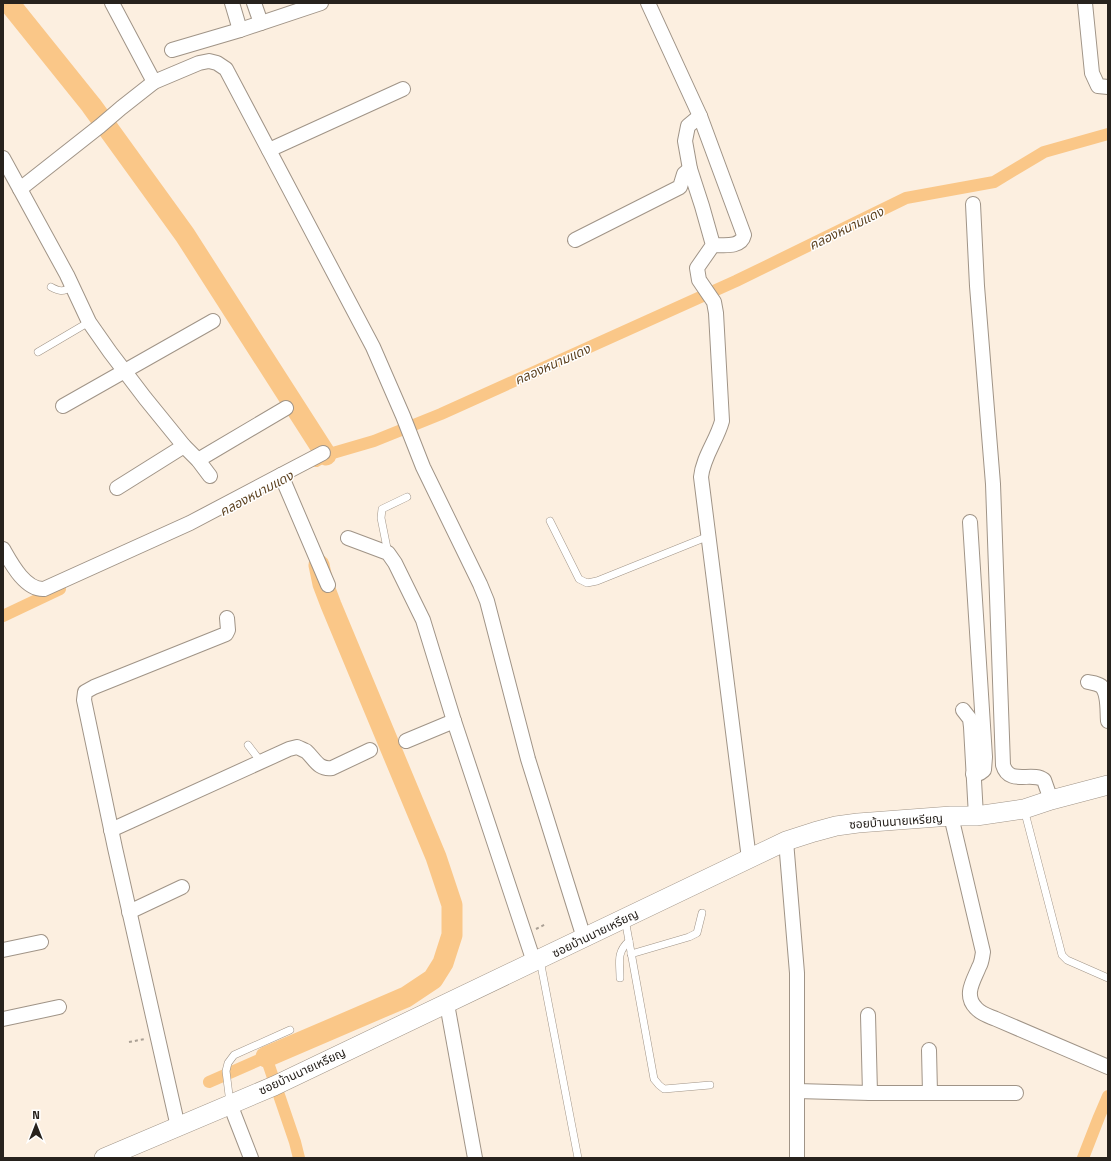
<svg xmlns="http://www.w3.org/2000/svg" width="1111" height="1161" font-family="'Titillium Web','Noto Sans Thai',sans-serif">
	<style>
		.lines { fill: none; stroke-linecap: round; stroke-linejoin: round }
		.canal { stroke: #fac788; stroke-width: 12 }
		.river { stroke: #fac788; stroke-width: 21 }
		.lane-casing { stroke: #a09487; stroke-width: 8 }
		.street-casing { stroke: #a09487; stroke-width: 16 }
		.secondary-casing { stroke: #a09487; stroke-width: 20 }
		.path { stroke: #aaa095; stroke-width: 2; stroke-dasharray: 3 3; stroke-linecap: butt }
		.lane { stroke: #fff; stroke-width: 7 }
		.street { stroke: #fff; stroke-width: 14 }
		.secondary { stroke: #fff; stroke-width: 19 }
		.labels { text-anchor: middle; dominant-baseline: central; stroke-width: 3; stroke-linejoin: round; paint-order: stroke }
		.street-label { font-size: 12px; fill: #27221d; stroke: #fff }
		.water-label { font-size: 13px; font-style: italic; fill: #5d4220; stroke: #fff }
	</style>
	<rect width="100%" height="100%" fill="#fcefe0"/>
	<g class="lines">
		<g class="canal">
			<polyline points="316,461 326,455 374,441 441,414 736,281 906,198 994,182 1044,152 1108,134"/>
			<polyline points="3,616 60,589"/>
			<polyline points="209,1082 266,1057 295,1142 299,1158"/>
			<polyline points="1083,1158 1099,1117 1108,1096"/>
		</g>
		<g class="river">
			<polyline points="9,3 91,105 185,235 326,455"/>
			<polyline points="266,1057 406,997 433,979 443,963 452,935 452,905 436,857 331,605 323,584 319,565"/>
		</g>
		<defs>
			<g id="lane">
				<path d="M 51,287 C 60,292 64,292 72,286"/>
				<polyline points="38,352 89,322"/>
				<polyline points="550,521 579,579 587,583 597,581 709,536"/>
				<polyline points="388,553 381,518 382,509 407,497"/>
				<polyline points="248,745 261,762"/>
				<polyline points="1024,809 1062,955 1067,960 1108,978"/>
				<polyline points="625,919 654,1079 659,1085 664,1089 710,1085"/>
				<polyline points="631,954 689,937 697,933 702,913"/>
				<polyline points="540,960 578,1158"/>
				<path d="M 620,978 C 620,962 616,953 629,941"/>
				<polyline points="230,1103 226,1071 228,1063 234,1055 290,1030"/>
			</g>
			<g id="street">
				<polyline points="112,3 154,82"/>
				<polyline points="232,3 240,30"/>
				<polyline points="254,3 261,23"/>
				<path d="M 648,3 L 700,116 L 744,235 C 741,248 724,245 713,245"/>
				<polyline points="1085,3 1092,73 1098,86 1108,87"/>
				<polyline points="172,50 240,30 321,3"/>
				<path d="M 700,116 L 688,126 L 685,141 L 690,169 L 702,206 L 713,245 L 697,268 L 699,280 L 714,302 L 716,313 L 722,421 C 717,440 703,457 701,477 L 749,859"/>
				<polyline points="269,150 403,89"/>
				<polyline points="3,158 67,275 89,322 110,352 145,398 184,446 198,460 210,476"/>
				<polyline points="20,189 100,126 121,108 154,82 199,63 209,61 217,63 226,69 373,347 403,416 423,467 480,584 487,601 528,759 584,938"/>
				<path d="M 973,204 L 977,286 L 993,484 L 1003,765 C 1009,786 1032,771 1044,780 L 1051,800"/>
				<polyline points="575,240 680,187 684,174 690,169"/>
				<polyline points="63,406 213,321"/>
				<polyline points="198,460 286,408"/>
				<polyline points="281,475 323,453"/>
				<polyline points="117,488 184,446"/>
				<polyline points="970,522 985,757 984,770 980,773 973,774"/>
				<polyline points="348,538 388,553 395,563 423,620 454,721 534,962"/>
				<path d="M 3,549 C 11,563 25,590 44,589 L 190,523 L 281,475 L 328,585"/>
				<path d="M 1088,682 C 1093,683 1097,683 1101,686 C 1109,693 1107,711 1108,721"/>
				<polyline points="963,710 970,719 971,727 976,816"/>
				<polyline points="406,741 454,721"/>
				<path d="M 951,816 L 983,952 C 982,957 982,962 979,967 C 974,980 963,995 976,1008 C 981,1014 989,1016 996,1019 L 1108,1067"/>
				<path d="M 111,830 L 289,749 L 297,747 C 300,748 303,750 306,751 C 315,759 318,770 332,768 L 370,750"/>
				<polyline points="786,841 797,973 797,1158"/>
				<polyline points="129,912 182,887"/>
				<polyline points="3,950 41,942"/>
				<polyline points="447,1004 475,1158"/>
				<polyline points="868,1015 870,1093"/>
				<polyline points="3,1019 59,1007"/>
				<polyline points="929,1050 930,1093"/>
				<polyline points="797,1091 870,1093 1016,1093"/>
				<polyline points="230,1104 251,1158"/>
				<polyline points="178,1127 115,848 84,700 85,692 94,687 226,634 228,630 227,618"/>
			</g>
			<polyline id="secondary" points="104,1158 274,1086 786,841 814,832 836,826 858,823 951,816 976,816 1024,809 1051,800 1108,785"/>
		</defs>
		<use href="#lane" class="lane-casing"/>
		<use href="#street" class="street-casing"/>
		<use href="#secondary" class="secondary-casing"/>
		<g class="path">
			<polyline points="536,929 546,924"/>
			<polyline points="129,1042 145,1039"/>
		</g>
		<use href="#lane" class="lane"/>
		<use href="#street" class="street"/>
		<use href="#secondary" class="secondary"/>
	</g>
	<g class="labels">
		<g class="street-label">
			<text transform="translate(896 821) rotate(-4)">ซอยบ้านนายเหรียญ</text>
			<text transform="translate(595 933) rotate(-26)">ซอยบ้านนายเหรียญ</text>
			<text transform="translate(302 1071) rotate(-25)">ซอยบ้านนายเหรียญ</text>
		</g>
		<g class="water-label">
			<text transform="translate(846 228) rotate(-26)">คลองหนามแดง</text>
			<text transform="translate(552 364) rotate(-24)">คลองหนามแดง</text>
			<text transform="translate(256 493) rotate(-28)">คลองหนามแดง</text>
		</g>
	</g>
	<rect width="1111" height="1161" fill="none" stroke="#27221d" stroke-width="8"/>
	<g transform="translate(36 1125)" stroke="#ffffff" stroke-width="3" paint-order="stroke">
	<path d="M0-3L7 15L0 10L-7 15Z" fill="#27221d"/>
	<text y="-6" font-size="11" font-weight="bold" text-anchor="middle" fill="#27221d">N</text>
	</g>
</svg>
